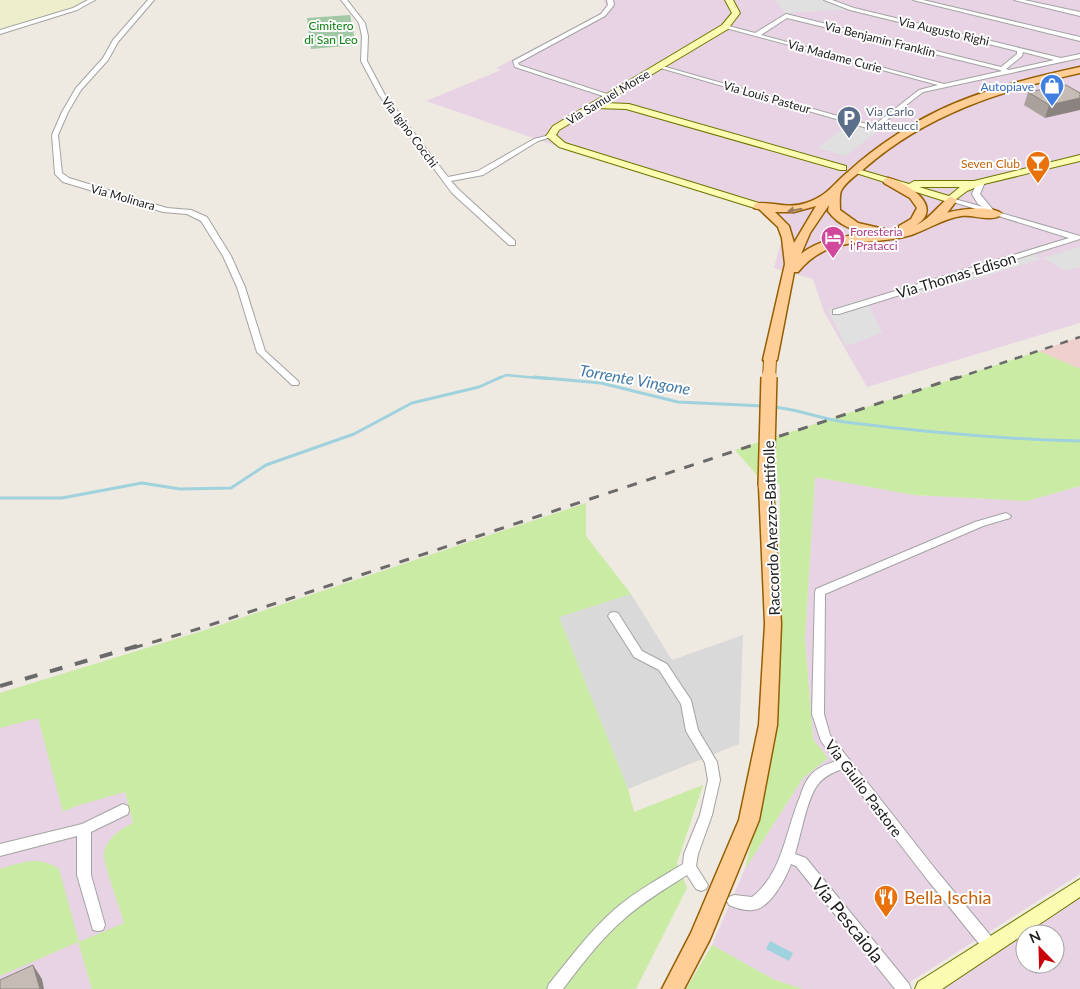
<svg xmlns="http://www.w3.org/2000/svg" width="1080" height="989" font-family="Lato,sans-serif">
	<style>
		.residential { fill: #dad9d9 }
		.commercial { fill: #f0cfcf }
		.industrial { fill: #e8d3e5; fill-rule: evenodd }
		.farmland { fill: #edeecb }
		.grass { fill: #caeba4 }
		.cemetery { fill: #a2c8a6 }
		.parking { fill: #e0e0e0 }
		.water { fill: #a0d2de }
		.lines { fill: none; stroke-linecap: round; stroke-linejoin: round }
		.stream-far1 { stroke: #a0d2de; stroke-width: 2.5 }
		.stream { stroke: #a0d2de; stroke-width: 3 }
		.street-casing { stroke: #a3a3a3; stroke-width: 2 }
		.secondary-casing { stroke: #6e7600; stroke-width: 2 }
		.primary-casing { stroke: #955e00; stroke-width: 3 }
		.street { fill: #fff; fill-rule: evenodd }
		.secondary { fill: #fbfcb2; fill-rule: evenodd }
		.primary { fill: #ffce96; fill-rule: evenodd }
		.rail-far2 { stroke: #6a6a6a; stroke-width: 2.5; stroke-dasharray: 8 8; stroke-linecap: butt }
		.rail-far1 { stroke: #6a6a6a; stroke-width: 3; stroke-dasharray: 10 10; stroke-linecap: butt }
		.rail { stroke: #6a6a6a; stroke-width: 4; stroke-dasharray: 13 13; stroke-linecap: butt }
		.primary-bridge-far1-casing { stroke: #955e00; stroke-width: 14; stroke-linecap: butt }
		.primary-bridge-casing { stroke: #955e00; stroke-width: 18; stroke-linecap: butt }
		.primary-bridge-far1 { stroke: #ffce96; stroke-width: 12 }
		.primary-bridge { stroke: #ffce96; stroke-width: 15 }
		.wall { fill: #aaa19c }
		.shaded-wall { fill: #8b837f }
		.building { fill: #c6bbb5; stroke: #8b837f }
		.oneway { fill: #997e5f }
		.labels { text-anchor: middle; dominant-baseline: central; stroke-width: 4; stroke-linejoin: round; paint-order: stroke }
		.far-park-label { font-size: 12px; fill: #077e0c; stroke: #fff }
		.far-street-label { font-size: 12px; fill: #1c1c1c; stroke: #fff }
		.far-shop-label { font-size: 12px; fill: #366cbe; stroke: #fff; text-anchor: end }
		.far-service-label { font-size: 12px; fill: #4e5e75; stroke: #fff; text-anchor: start }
		.far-food-label { font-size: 12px; fill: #c56008; stroke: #fff; text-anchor: end }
		.far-hotel-label { font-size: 12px; fill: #b23c85; stroke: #fff; text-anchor: start }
		.street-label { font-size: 15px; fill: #1c1c1c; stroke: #fff }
		.water-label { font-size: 16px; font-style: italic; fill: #4379a7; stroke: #fff }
		.near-food-label { font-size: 18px; fill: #c56008; stroke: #fff; text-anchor: start }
		.near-street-label { font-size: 18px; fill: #1c1c1c; stroke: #fff }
	</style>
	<rect width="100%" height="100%" fill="#eee9e1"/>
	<polygon class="residential" points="631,594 672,660 743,635 739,744 628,789 559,617"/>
	<polygon class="commercial" points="1080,337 1080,369 1039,351"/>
	<g class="industrial">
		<polygon points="603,0 1080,0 1080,323 867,387 824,312 813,279 774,268 783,235 772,218 757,210 562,148 426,101 501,70 496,68 598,15 606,5"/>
		<polygon points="815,477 915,495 1027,501 1080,486 1080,874 899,989 803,989 775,980 712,945 745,869 803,778 828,758 813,739 805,639"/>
		<polygon points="79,669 125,792 133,824 164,989 0,989 0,693"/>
		<path d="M 1080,887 L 1080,989 L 925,989 ZM 1025,934 L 1055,934 L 1055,964 L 1025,964 Z"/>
	</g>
	<polygon class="farmland" points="0,0 86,0 70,8 0,30"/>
	<g class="grass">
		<polygon points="1039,351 1080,369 1080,486 1027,501 914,495 815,477 805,639 813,739 828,758 803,778 745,869 774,743 779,672 780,484 766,486 735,450"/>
		<path d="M 586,503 L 586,536 L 631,594 L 559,617 L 628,789 L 634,812 L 703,785 L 677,863 L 687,888 L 636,989 L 92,989 L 78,942 L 0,976 L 0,869 C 22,862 39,855 59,869 L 79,942 L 124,923 C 120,908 104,866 104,854 C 106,838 121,829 133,823 L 125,792 L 76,806 L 63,812 L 38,718 L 0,728 L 0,693 L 202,631 Z"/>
		<polygon points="712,945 775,980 803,989 686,989"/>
	</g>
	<polygon class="cemetery" points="350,15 356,45 311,49 307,18"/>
	<g class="parking">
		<polygon points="775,0 827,0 852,9 785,13"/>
		<polygon points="851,122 880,129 846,156 818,148"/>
		<polygon points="1080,247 1080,267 1065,271 1043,258"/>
		<polygon points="1031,252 1041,259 956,285 947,278"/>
		<polygon points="940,280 947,286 904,299 896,293"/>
		<polygon points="866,298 882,333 846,346 828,310"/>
	</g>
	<polygon class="water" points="770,941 793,953 789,961 766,949"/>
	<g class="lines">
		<polyline class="stream-far1" points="498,379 506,375 549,379"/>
		<g class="stream">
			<polyline points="534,377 601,383 678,402 765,406"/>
			<path d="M 774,407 C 798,409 821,419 845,422 C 923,432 1001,439 1080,441"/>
			<polyline points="0,498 62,498 142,483 180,489 231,488 266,465 354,434 412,403 479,387 501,377"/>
		</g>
		<defs>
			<g id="street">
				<polygon points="88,0 95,0 77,10 0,34 0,30 73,8"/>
				<polygon points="148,0 154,0 118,42 108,60 81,90 68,112 58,135 62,173 69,178 167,208 191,210 207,217 231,256 245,287 265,351 298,381 299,383 298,385 292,385 257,352 237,287 223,256 201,221 187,214 163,212 63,182 55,174 52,135 62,112 76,88 103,58 113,40"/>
				<polygon points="341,0 347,0 365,23 368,36 367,61 385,95 448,177 478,171 534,139 554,134 554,136 538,141 483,175 451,181 458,189 515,241 515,245 509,245 452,193 379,95 361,61 362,36 359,23"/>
				<polygon points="607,0 613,0 614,5 605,16 518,63 519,65 613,96 613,98 609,98 515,67 513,61 601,14 608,5"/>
				<path d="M 824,0 L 832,0 L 854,8 L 1061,58 L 1080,54 L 1080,58 L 923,92 L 874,130 L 657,67 L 662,66 L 873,126 L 919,90 L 938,85 L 722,27 L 725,25 L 755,33 L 786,14 L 1001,67 L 1017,54 L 1017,51 L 850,10 ZM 787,18 L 1000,70 L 1002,71 L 944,84 L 761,35 ZM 1023,52 L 1054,60 L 1009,70 L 1006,69 L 1022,56 Z"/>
				<polygon points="913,0 923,0 1080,37 1080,41"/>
				<polygon points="1014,0 1024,0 1080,12 1080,16"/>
				<polygon points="978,180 985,182 980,194 994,211 1080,236 1080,239 839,314 833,314 833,310 1069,238 947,200 951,198 983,207 978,204 972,194"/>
				<path d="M 1006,513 L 1011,516 L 1010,518 L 983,526 L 825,594 L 824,714 L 830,735 L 936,870 L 995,941 L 997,946 L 995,951 L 990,953 L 985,951 L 926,878 L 842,769 C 834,772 825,776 819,783 C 807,797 801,835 795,854 L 806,858 L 909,984 L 911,989 L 895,989 L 796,866 L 791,864 C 786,878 770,909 753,910 C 746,911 736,908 729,905 L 727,901 L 729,897 L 734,895 L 752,897 C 783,873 785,832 800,797 C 802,790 805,782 810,776 C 816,768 827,764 836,761 L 821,741 L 812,714 L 815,592 L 816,589 L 975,522 Z"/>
				<path d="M 614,612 L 618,613 L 642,651 L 667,664 L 691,700 L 698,730 L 717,762 L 720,780 L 712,815 L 698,854 L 696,866 L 708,885 L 706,889 L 701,891 L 696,889 L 687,875 C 665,889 643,902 624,919 C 600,940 582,964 563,989 L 547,989 L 549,984 C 570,958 590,931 615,909 C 636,891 660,878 683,864 L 684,854 L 700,815 L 708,780 L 705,763 L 686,731 L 681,704 L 659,670 L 634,657 L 608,616 L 610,613 Z"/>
				<polygon points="123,804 128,806 129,810 128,814 91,832 91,875 105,925 103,930 98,931 93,930 77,875 77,836 0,856 0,844 82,824"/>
			</g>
			<g id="secondary">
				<polygon points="725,0 733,0 740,13 728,29 604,103 629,104 846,166 846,170 840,170 626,109 596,108 559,130 556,135 565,143 762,204 762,208 758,209 559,147 546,136 553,126 722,25 732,13"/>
				<path d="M 1080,155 L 1080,161 L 984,184 L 967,191 L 951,203 L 856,173 L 861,170 L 909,184 L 914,181 L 974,181 ZM 919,187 L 960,187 L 949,196 Z"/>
				<polygon points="1080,879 1080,897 942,989 915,989 918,982"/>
			</g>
			<g id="primary">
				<path d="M 1080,67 L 1080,73 C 1002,90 927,114 866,167 C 858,174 845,182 841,191 C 839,196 840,205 840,210 L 858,223 L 884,229 L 885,232 L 899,230 L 899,226 L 911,219 L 917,208 L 910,198 L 884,183 L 884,179 L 888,178 C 908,183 945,207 916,225 C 931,219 943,199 951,197 L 957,200 L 947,213 C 959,209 993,205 1002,214 C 993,223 972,214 961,216 C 942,219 929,229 911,235 C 868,248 831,232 798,272 L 794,272 L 777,360 L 770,364 L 765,363 L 763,360 L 785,264 L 782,238 L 778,227 L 759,209 L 754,208 L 754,204 C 770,200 786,210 806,203 C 829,195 831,186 848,172 C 863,158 879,146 896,135 C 951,97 1016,81 1080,67 ZM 829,205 L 828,211 C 839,226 854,231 872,233 C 848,236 820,238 801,254 L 810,233 ZM 816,206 L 794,243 L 789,226 L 775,212 L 794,212 Z"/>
				<polygon points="766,481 773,486 781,624 777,725 759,820 710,939 684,989 662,989 691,933 739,820 759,725 765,624 759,486"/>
			</g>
		</defs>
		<use href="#street" class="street-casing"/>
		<use href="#secondary" class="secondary-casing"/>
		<use href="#primary" class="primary-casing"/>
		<use href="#street" class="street"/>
		<use href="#secondary" class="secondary"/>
		<use href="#primary" class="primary"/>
		<polyline class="rail-far2" points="954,379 1080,337"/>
		<polyline class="rail-far1" points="133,648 201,628 958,377"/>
		<polyline class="rail" points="0,686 137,646"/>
		<defs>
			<polyline id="primary-bridge-far1" points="769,379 770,360"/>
			<polyline id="primary-bridge" points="766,486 769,377"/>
		</defs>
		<use href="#primary-bridge-far1" class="primary-bridge-far1-casing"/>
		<use href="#primary-bridge" class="primary-bridge-casing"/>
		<use href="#primary-bridge-far1" class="primary-bridge-far1"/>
		<use href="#primary-bridge" class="primary-bridge"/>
	</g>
	<polygon class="wall" points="1066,85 1045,118 1024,105 1028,92"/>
	<g class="shaded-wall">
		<polygon points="1080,98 1080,110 1045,118 1049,105"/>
		<polygon points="33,965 42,979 44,989 40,989"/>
	</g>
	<g class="building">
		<polygon points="1066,85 1080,93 1080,98 1049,105 1028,92"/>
		<polygon points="33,965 40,989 0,989 0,980"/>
	</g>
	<defs><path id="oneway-solid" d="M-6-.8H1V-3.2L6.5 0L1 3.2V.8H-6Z" transform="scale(1.25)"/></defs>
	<use class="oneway" href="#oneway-solid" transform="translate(795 210) rotate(171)"/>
	<defs>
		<symbol id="shop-pin" viewBox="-11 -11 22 30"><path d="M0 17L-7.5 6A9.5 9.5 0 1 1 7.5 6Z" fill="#3f7fe0" stroke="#fff"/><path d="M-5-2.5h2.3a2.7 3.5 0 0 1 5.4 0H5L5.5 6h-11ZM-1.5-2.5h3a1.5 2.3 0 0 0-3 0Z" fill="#fff"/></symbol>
		<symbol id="parking-pin" viewBox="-11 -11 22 30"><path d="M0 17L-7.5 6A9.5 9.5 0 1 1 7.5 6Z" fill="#5c6f8a" stroke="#fff"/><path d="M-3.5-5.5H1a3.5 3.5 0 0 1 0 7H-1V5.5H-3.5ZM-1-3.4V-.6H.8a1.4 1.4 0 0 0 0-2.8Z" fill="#fff"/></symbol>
		<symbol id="bar-pin" viewBox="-11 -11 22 30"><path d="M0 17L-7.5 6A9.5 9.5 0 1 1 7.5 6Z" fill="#e8710a" stroke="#fff"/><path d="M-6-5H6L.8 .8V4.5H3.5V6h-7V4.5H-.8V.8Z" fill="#fff"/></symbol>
		<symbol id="hotel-pin" viewBox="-11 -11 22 30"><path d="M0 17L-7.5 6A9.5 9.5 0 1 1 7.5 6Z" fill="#d1479c" stroke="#fff"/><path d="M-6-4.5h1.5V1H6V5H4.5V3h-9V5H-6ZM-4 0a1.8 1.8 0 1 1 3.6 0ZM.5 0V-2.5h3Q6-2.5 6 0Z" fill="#fff"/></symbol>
		<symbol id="restaurant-pin" viewBox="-11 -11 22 30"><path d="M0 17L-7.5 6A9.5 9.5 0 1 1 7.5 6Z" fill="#e8710a" stroke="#fff"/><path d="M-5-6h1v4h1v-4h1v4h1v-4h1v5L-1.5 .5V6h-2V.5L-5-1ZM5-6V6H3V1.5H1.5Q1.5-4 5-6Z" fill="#fff"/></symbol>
	</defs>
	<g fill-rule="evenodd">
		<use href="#shop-pin" x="1038" y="72" width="28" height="38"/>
		<use href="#parking-pin" x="835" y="104" width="28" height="38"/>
		<use href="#bar-pin" x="1024" y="149" width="28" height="38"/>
		<use href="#hotel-pin" x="819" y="224" width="28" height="38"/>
		<use href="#restaurant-pin" x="872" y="883" width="28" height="38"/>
	</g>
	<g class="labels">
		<g class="far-park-label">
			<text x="331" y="25">Cimitero<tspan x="331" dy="14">di San Leo</tspan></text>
		</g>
		<g class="far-street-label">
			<text transform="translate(944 31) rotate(13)">Via Augusto Righi</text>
			<text transform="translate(880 39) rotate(14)">Via Benjamin Franklin</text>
			<text transform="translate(835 56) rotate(15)">Via Madame Curie</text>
			<text transform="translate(608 97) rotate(-31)">Via Samuel Morse</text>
			<text transform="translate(767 97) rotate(16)">Via Louis Pasteur</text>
			<text transform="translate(410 132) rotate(53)">Via Igino Cocchi</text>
			<text transform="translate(123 197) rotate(16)">Via Molinara</text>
		</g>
		<g class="far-shop-label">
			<text x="1034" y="86">Autopiave</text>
		</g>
		<g class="far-service-label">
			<text x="866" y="111">Via Carlo<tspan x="866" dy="14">Matteucci</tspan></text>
		</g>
		<g class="far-food-label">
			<text x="1020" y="163">Seven Club</text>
		</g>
		<g class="far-hotel-label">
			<text x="850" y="231">Foresteria<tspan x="850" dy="14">i Pratacci</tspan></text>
		</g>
		<g class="street-label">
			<text transform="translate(956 275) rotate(-17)">Via Thomas Edison</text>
			<text transform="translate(771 528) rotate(-92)">Raccordo Arezzo-Battifolle</text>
			<text transform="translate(864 788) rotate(53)">Via Giulio Pastore</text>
		</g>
		<g class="water-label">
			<text transform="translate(635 379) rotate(10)">Torrente Vingone</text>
		</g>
		<g class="near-food-label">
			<text x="904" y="897">Bella Ischia</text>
		</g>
		<g class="near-street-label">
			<text transform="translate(848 920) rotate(51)">Via Pescaiola</text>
		</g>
	</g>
	<g transform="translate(1040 949) rotate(337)"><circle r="24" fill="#ffffff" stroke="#a4a4a4"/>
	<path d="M0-4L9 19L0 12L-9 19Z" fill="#c90007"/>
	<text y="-8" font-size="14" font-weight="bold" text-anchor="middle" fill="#1c1c1c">N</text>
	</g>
</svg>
